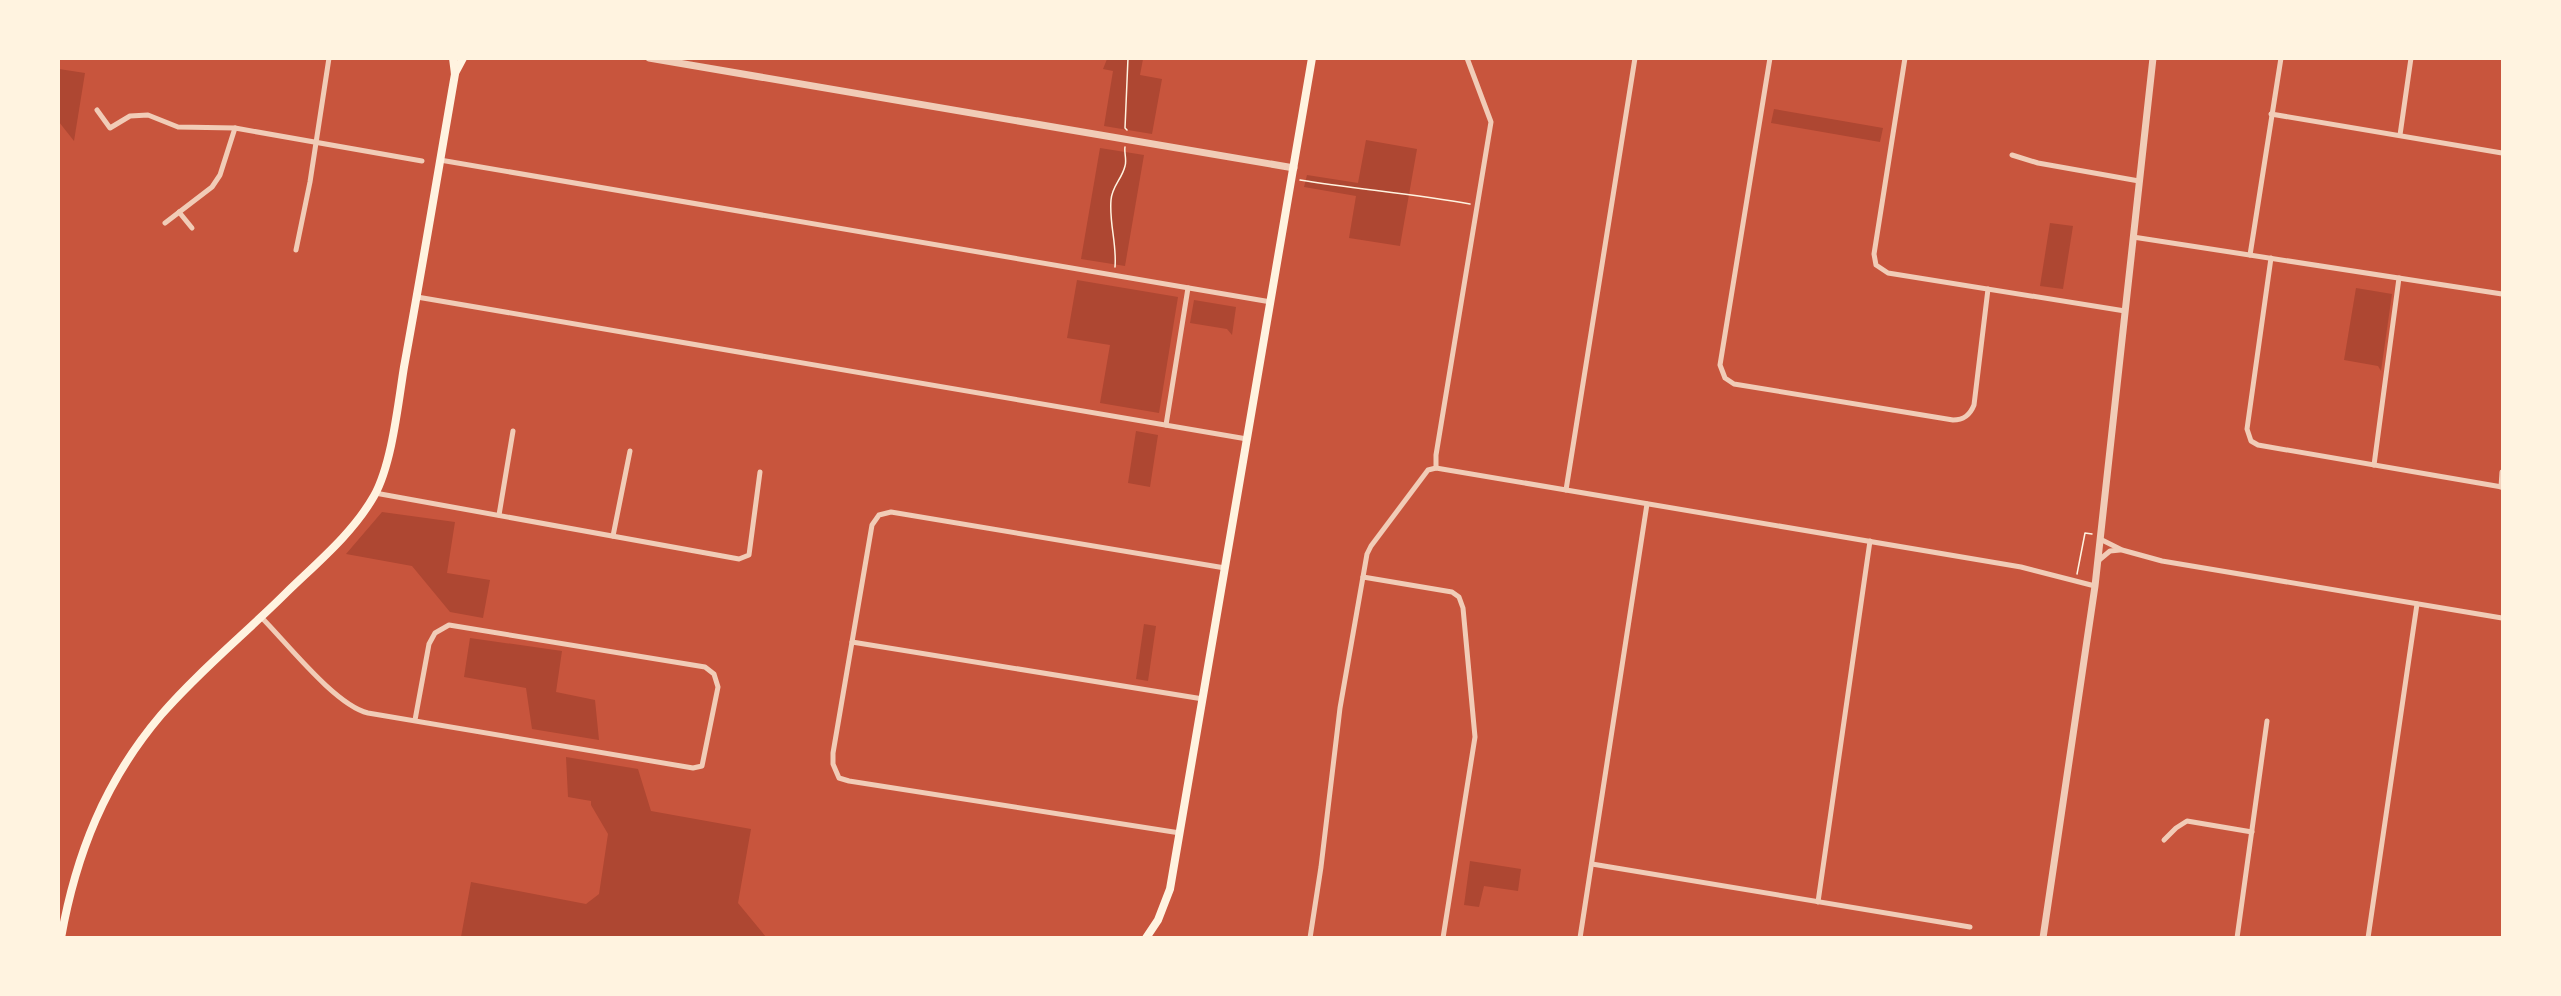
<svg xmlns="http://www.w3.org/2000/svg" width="2561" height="996" font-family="'IBM Plex Sans',sans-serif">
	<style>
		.green { fill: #ae4732 }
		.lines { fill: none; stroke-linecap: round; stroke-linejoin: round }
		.path { stroke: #fff3e0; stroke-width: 1.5 }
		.minor { stroke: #f1ccb7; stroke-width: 5 }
		.tertiary { stroke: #f1ccb7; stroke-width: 7 }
		.secondary { stroke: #fff3e0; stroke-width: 8 }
		.primary { stroke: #fff3e0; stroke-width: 8 }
	</style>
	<rect width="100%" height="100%" fill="#c8553d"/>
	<g class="green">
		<polygon points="1107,59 1143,59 1140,75 1162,79 1152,134 1104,126 1113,71 1103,69"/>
		<polygon points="59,69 85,73 74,141 59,122"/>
		<polygon points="1774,109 1883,128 1880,142 1771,123"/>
		<polygon points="1366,140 1417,149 1400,246 1349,238 1356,196 1304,187 1307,175 1358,183"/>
		<polygon points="1100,148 1144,155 1125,266 1081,259"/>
		<polygon points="2050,223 2073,226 2063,289 2040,286"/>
		<polygon points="1077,280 1178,297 1159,413 1100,403 1110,345 1067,338"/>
		<polygon points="2356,288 2392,294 2381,371 2378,366 2344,360"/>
		<polygon points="1194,300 1236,307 1232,335 1227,329 1190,323"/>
		<polygon points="1136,431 1158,435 1150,487 1128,483"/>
		<polygon points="382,512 455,522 447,573 490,580 483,618 450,612 412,566 346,554"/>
		<polygon points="1144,624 1156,626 1148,681 1136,679"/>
		<polygon points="470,638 562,651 556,692 595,700 599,740 532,729 526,688 464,677"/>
		<polygon points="566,757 638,769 651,811 751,829 738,903 766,937 461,937 471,882 586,904 599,894 608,834 591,805 591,801 568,797"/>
		<polygon points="1470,861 1521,869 1518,891 1484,886 1479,907 1464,905"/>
	</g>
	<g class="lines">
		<g class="path">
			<polyline points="1127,130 1125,128 1128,58"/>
			<path d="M 1300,180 C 1356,189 1413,194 1470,204"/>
			<path d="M 1115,267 C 1117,244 1109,223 1111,200 C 1112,186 1122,179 1125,166 C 1127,160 1124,153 1125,147"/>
			<polyline points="2077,574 2085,533 2092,534"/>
		</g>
		<g class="minor">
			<path d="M 1770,58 L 1720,365 L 1725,378 L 1734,384 L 1953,420 C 1964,420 1970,415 1974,405 L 1988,289"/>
			<polyline points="1905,58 1874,254 1876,265 1888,273 2125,311"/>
			<polyline points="97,110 110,128 130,116 148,115 178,127 235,128 422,161"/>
			<polyline points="2271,114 2502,153"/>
			<polyline points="2400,135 2411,58"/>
			<polyline points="2012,155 2038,163 2139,181"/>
			<polyline points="440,160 1271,302"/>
			<polyline points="179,212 192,228"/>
			<polyline points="165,223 212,187 220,175 235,128"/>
			<polyline points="2133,237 2502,294"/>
			<polyline points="296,250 310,182 329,58"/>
			<polyline points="2250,255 2281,58"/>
			<polyline points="2271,258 2247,429 2251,441 2258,445 2502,487"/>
			<polyline points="417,297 1247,439"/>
			<polyline points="1166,425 1188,288"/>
			<polyline points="2374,465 2399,278"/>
			<polyline points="1436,468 1436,455 1491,122 1467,58"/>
			<polyline points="2501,487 2502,472"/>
			<polyline points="1566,490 1635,58"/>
			<polyline points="375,493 739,559 749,555 760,472"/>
			<polyline points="499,515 513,431"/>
			<polyline points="613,536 630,451"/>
			<polyline points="2100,539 2122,550 2162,561 2502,618"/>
			<polyline points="2098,561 2110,551 2120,550"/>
			<polyline points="1363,577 1452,592 1459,597 1463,608 1475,737 1443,938"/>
			<path d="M 261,617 C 287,643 335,705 368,713 L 693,768 L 702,766 L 718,687 L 714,674 L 705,667 L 449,625 L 435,633 L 429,644 L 415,720"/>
			<polyline points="852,642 1203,699"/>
			<polyline points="1180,833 849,781 839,778 833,764 833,753 872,525 879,515 891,512 1225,568"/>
			<polyline points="2164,840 2176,828 2187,821 2252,832"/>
			<polyline points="1592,864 1970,927"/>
			<polyline points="1818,902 1870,541"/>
			<polyline points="1310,938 1321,867 1340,708 1367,554 1371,546 1428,470 1436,468 2021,567 2095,586"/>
			<polyline points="1580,938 1647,504"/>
			<polyline points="2237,938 2267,721"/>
			<polyline points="2368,938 2417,604"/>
		</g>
		<g class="tertiary">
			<polyline points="649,58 1294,168"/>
			<polyline points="2043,938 2095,586 2153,58"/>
		</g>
		<g class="secondary">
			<polyline points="455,73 463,58"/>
			<path d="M 61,938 C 76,854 105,781 161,715 C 199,671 246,633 288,591 C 318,562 353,533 374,496 C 392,464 398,404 404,367 C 422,269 438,172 455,74 L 453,58"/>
		</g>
		<polyline class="primary" points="1146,938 1158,920 1170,889 1312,58"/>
	</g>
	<rect width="2561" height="996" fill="none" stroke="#fff3e0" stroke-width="120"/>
</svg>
